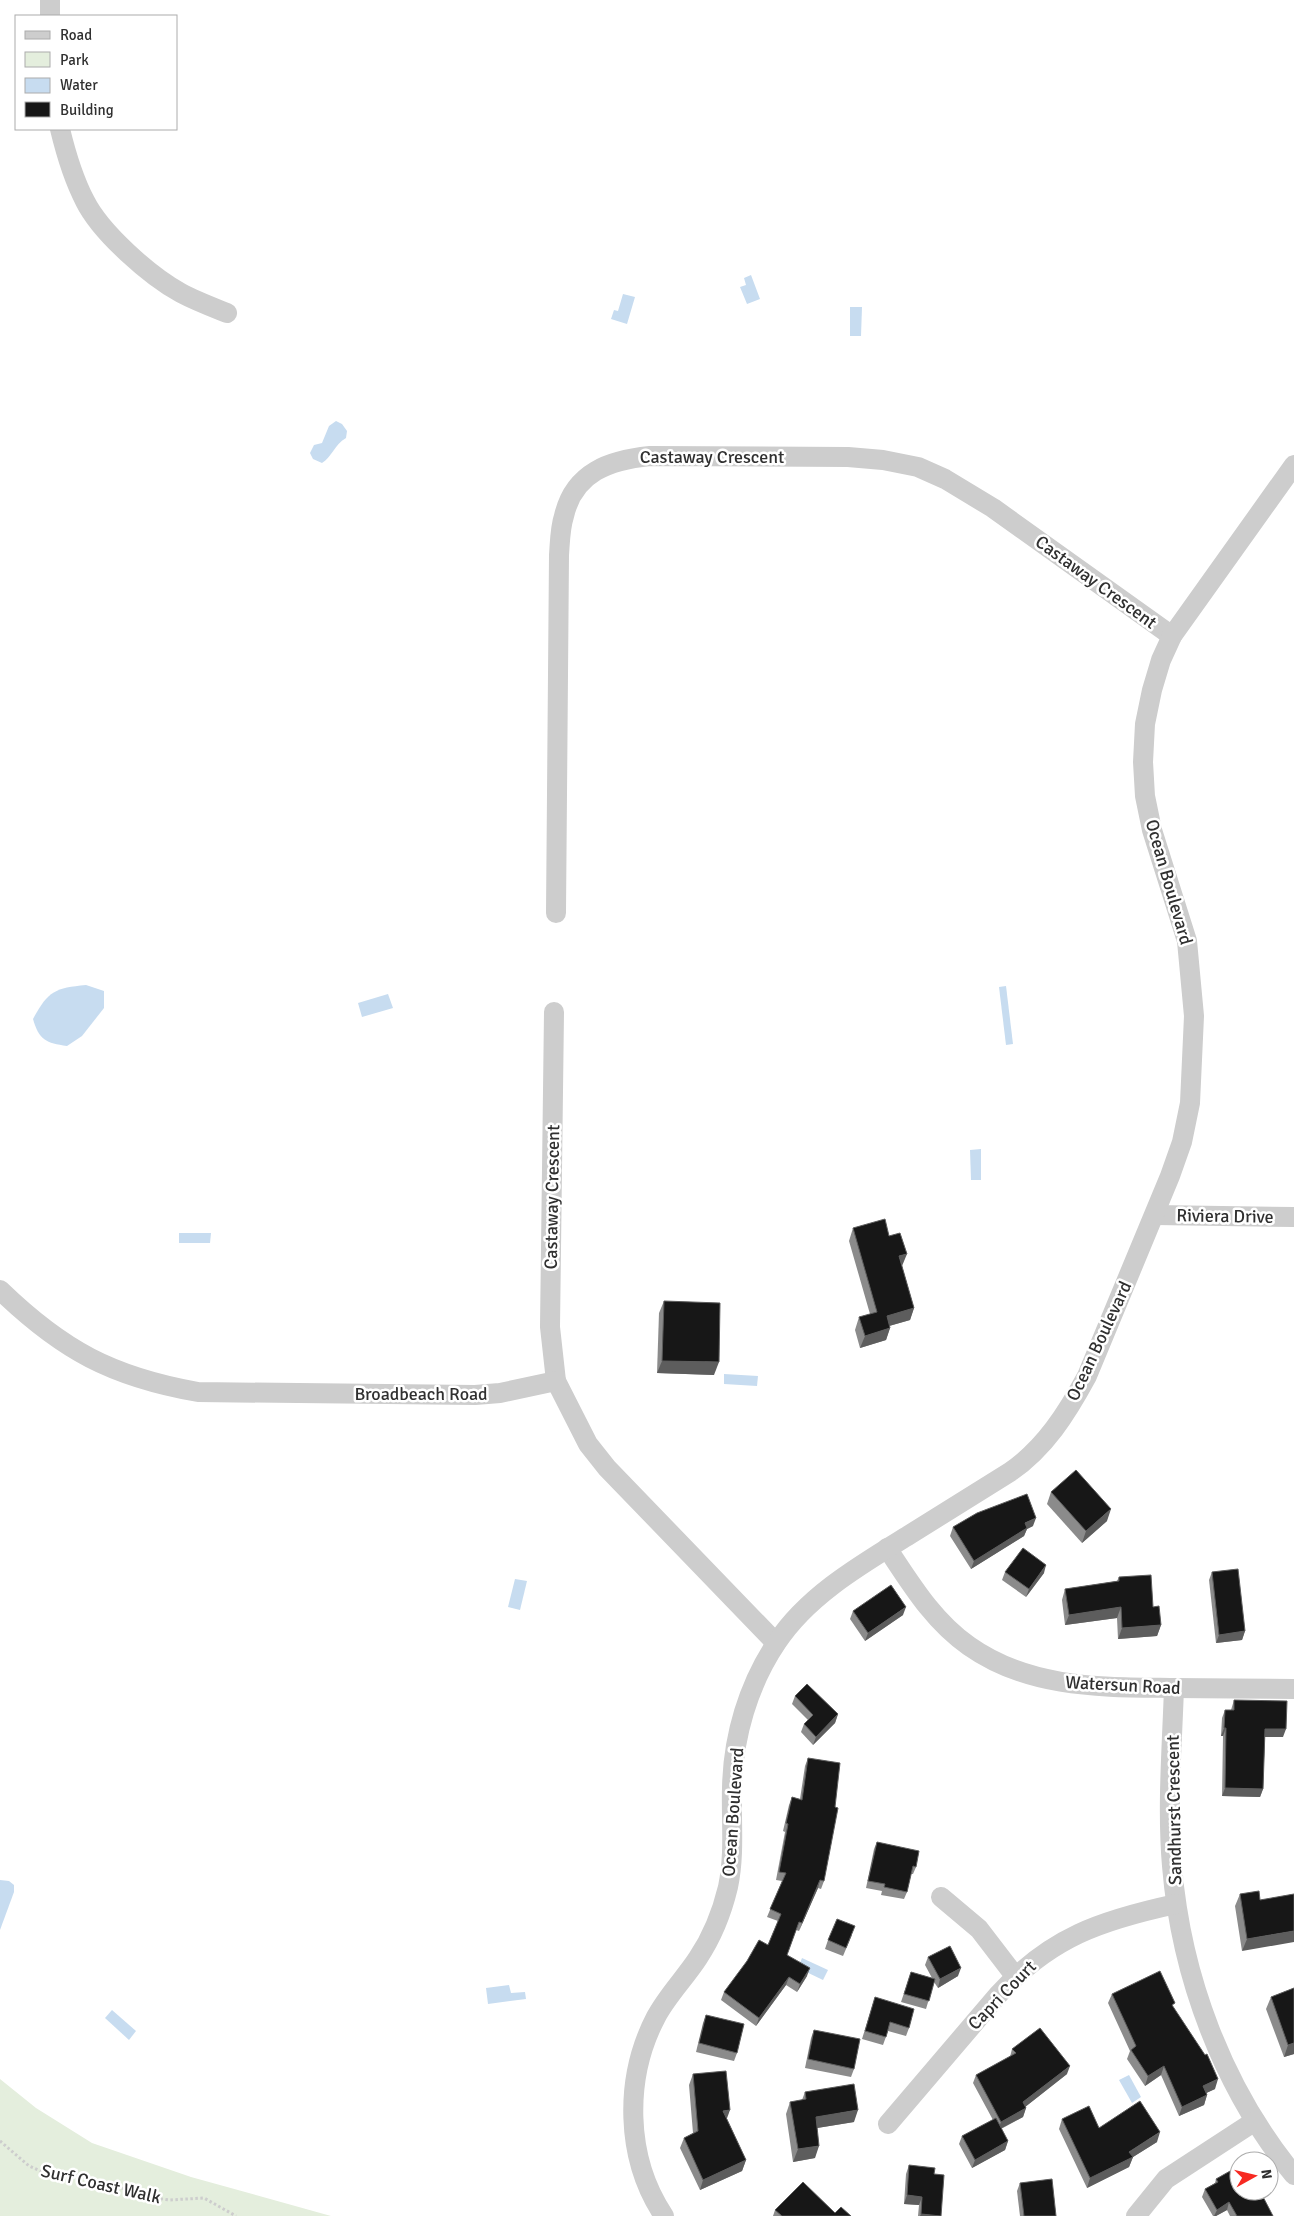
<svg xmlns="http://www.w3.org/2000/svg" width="1294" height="2216" font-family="Signika,sans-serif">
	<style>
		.green { fill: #e4eedd }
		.water { fill: #c7dcf0 }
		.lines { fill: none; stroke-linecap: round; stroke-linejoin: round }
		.path { stroke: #cdcdcd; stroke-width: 3; stroke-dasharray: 2.5 2.5; stroke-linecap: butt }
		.street { stroke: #cdcdcd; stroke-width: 20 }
		.wall { fill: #8b8b8b }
		.shaded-wall { fill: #5d5d5d }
		.building { fill: #171717; stroke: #5d5d5d }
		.labels { text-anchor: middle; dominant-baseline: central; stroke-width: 5; stroke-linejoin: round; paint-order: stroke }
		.street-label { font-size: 18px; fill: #303030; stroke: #fff }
	</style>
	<rect width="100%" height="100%" fill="#fff"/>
	<polygon class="green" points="0,2079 36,2108 92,2143 191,2177 331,2216 0,2216"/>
	<g class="water">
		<polygon points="751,275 760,299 747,304 740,287 746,285 744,278"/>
		<polygon points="623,294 635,297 627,324 611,319 614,310 618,311"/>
		<polygon points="850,307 862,307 861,336 850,336"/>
		<path d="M 336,421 L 342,424 L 347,431 L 346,438 C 334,445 332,457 322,463 L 313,459 L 310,453 L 314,445 L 322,443 L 329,426 Z"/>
		<path d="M 86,985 L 104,991 L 104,1008 L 82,1036 L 67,1046 C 46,1043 39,1040 33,1019 C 48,991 55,988 86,985 Z"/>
		<polygon points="1006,986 1013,1044 1006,1045 999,987"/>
		<polygon points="388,994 393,1008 362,1017 358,1003"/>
		<polygon points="981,1149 981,1180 971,1180 970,1150"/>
		<polygon points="179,1233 211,1233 210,1243 179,1243"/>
		<polygon points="724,1374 758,1376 757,1386 724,1384"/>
		<polygon points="515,1579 527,1581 520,1610 508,1607"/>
		<polygon points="0,1880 9,1881 14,1885 14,1892 0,1930"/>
		<polygon points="802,1958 828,1970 823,1980 798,1968"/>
		<polygon points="509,1985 511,1993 525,1992 526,1999 488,2004 486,1988"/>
		<polygon points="112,2010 136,2031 129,2040 105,2018"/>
		<polygon points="1129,2075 1141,2097 1132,2103 1119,2080"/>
	</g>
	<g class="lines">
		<polyline class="path" points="0,2141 29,2166 47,2174 74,2174 155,2198 169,2200 204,2198 236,2216"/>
		<g class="street">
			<polyline points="50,0 50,16"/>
			<path d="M 60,129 C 66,154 73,178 85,201 C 101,233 150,276 181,293 C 196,301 212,307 227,313"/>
			<path d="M 556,913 L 559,555 C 560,542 560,528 564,516 C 574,472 610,460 650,456 L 848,457 L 883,460 L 918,467 L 945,479 L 993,508 L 1172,636"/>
			<polyline points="554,1012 550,1327 556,1381"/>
			<polyline points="1155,1215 1294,1217"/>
			<path d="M 0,1290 C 62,1350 112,1377 198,1392 L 475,1395 L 500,1393 L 556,1381 L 588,1444 L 607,1468 L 776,1643"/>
			<path d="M 887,1548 C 911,1584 933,1621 969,1646 C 1030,1689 1102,1687 1173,1688 C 1213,1688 1254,1689 1294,1689"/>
			<path d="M 1174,1688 C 1172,1747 1167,1807 1172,1866 C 1181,1976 1223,2089 1294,2175"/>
			<polyline points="941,1897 979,1929 1015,1976"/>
			<path d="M 888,2124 L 998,1995 C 1050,1937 1102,1920 1176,1904"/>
			<path d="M 664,2216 C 625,2158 624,2078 656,2017 C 667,1996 685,1978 698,1958 C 712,1937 722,1912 728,1887 C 735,1854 731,1821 732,1788 C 733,1737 748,1685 777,1642 C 808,1595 862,1564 909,1535 C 943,1514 976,1493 1010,1472 C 1045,1448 1067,1413 1087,1376 L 1170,1176 L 1182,1142 L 1190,1103 L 1194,1016 L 1187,941 L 1152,830 L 1145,796 L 1143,762 L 1145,724 L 1152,690 L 1161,660 L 1172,636 L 1294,465"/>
			<polyline points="1136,2216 1166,2179 1255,2121"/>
		</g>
	</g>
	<g class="wall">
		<polygon points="853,1228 889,1236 902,1266 914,1308 910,1320 889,1326 890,1328 886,1340 860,1348 855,1330 859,1317 870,1314 849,1241"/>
		<polygon points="664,1301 714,1375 657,1373 659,1313"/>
		<polygon points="1051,1492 1107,1521 1082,1543 1047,1504"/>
		<polygon points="1033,1526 1027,1529 1024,1536 971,1569 950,1536 953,1527"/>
		<polygon points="1005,1572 1044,1573 1026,1597 1002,1580"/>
		<polygon points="1212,1572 1245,1631 1242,1640 1216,1643 1209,1580"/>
		<polygon points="1119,1577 1153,1607 1161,1625 1157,1636 1118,1639 1117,1618 1065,1625 1062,1600 1065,1589 1117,1581"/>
		<polygon points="853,1611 903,1615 865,1641 850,1619"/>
		<polygon points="795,1696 838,1714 835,1723 813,1745 801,1732 804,1724 808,1720 792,1704"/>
		<polygon points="1234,1700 1283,1737 1265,1737 1263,1789 1260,1797 1222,1796 1223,1736 1221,1736 1222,1718 1225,1710 1231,1710"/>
		<polygon points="808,1758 824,1881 821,1889 818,1888 799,1931 796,1930 787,1955 807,1976 797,1992 786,1985 756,2026 721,2000 724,1992 768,1945 778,1921 767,1917 782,1881 776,1880 785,1832 783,1831 789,1805 792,1797 800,1799 805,1766"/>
		<polygon points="877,1842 916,1867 913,1874 911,1874 907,1892 904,1899 881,1895 882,1891 866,1888 874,1849"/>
		<polygon points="1240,1894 1260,1900 1294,1894 1242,1951 1235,1906"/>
		<polygon points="852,1935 843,1956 825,1949 828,1940"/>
		<polygon points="928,1957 958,1976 938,1988 934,1982 926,2009 901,2002 911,1972 932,1978 925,1965"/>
		<polygon points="1294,1988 1294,2054 1284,2057 1266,2009 1271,1997"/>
		<polygon points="1112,1994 1173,2007 1215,2089 1206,2093 1207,2095 1204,2105 1179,2116 1161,2075 1145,2086 1127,2059 1130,2051 1108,2003"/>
		<polygon points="875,1997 909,2028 906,2036 888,2031 883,2045 862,2039"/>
		<polygon points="706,2015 737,2053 734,2061 696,2052 703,2023"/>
		<polygon points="814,2030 854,2069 851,2077 805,2068 811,2038"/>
		<polygon points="1012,2049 1067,2074 1025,2107 1026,2108 1023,2117 1001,2129 1008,2141 1005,2150 972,2168 959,2144 962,2136 993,2120 973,2083 976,2075 1010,2057"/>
		<polygon points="693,2074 727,2119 746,2160 742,2171 700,2190 680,2148 684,2138 693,2133 689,2085"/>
		<polygon points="805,2092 854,2122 817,2128 815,2158 793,2162 786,2114 790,2102 802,2100"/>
		<polygon points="1062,2119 1099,2128 1157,2142 1133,2157 1129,2167 1087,2188 1059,2129"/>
		<polygon points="909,2165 934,2174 941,2216 918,2216 919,2205 904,2204 906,2174"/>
		<polygon points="1216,2179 1273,2216 1230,2216 1227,2210 1216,2216 1213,2216 1202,2197 1205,2189 1215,2183"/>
		<polygon points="1020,2183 1056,2216 1020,2216 1017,2191"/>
		<polygon points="775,2210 835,2213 851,2216 773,2216"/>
	</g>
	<g class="shaded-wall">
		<polygon points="907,1254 902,1266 899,1256"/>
		<polygon points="914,1308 910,1320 882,1328 887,1316"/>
		<polygon points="890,1328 886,1340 860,1348 865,1336"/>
		<polygon points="662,1361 719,1362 714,1375 657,1373"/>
		<polygon points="1111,1509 1107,1521 1082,1543 1086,1531"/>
		<polygon points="1036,1518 1033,1526 1027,1529 1024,1536 971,1569 974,1561 1025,1523"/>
		<polygon points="1046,1565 1044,1573 1026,1597 1029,1589"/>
		<polygon points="906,1607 903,1615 865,1641 868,1633"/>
		<polygon points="1121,1607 1117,1618 1065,1625 1069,1615"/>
		<polygon points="1161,1625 1157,1636 1118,1639 1122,1628"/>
		<polygon points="1245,1631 1242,1640 1216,1643 1219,1635"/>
		<polygon points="838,1714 835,1723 813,1745 816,1737"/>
		<polygon points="1224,1728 1226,1728 1223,1736 1221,1736"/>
		<polygon points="1265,1729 1286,1729 1283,1737 1262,1737"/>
		<polygon points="1225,1788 1263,1789 1260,1797 1222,1796"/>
		<polygon points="820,1880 818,1888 799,1931 802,1923"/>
		<polygon points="1294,1931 1294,1942 1242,1951 1247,1939"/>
		<polygon points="810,1968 807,1976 797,1992 800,1984"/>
		<polygon points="961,1968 958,1976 938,1988 940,1979"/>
		<polygon points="789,1977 786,1985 756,2026 759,2018"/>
		<polygon points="1294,2043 1294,2054 1284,2057 1288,2045"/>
		<polygon points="1070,2066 1067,2074 1020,2111 1023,2102"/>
		<polygon points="1164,2066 1161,2075 1145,2086 1148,2076"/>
		<polygon points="1218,2079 1215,2089 1200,2096 1203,2086"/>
		<polygon points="1207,2095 1204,2105 1179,2116 1182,2107"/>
		<polygon points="1026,2108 1023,2117 998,2130 1001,2122"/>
		<polygon points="730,2110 726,2121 723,2111"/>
		<polygon points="858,2110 854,2122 811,2129 816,2117"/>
		<polygon points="1160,2132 1157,2142 1133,2157 1129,2167 1087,2188 1090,2178"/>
		<polygon points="1008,2141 1005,2150 972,2168 975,2160"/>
		<polygon points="819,2146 815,2158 793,2162 798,2149"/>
		<polygon points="746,2160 742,2171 700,2190 703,2180"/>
		<polygon points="907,2195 922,2197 919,2205 904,2204"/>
		<polygon points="1229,2202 1227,2210 1216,2216 1214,2216 1217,2210"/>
		<polygon points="921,2214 939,2216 920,2216"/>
	</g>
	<g class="building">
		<polygon points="885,1219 889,1236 900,1233 907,1254 899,1256 914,1308 887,1316 890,1328 865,1336 859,1317 877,1312 853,1228"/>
		<polygon points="664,1301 720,1303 719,1362 662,1361"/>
		<polygon points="1076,1470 1111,1509 1086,1531 1051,1492"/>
		<polygon points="1027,1494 1036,1518 1025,1523 1027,1528 974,1561 953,1527 977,1513"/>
		<polygon points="1023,1548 1046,1565 1029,1589 1005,1572"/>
		<polygon points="1238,1569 1245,1631 1219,1635 1212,1572"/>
		<polygon points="1151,1575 1153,1607 1159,1606 1161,1625 1122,1628 1121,1607 1069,1615 1065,1589 1119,1581 1119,1577"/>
		<polygon points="891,1585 906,1607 868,1633 853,1611"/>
		<polygon points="807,1684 838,1714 816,1737 804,1724 813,1715 795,1696"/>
		<polygon points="1234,1700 1287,1701 1286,1729 1265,1729 1263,1789 1225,1788 1226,1728 1224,1728 1225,1710 1234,1710"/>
		<polygon points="808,1758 840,1763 835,1807 838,1808 824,1881 820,1880 802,1923 799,1922 787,1955 810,1968 800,1984 789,1977 759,2018 724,1992 747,1961 759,1940 768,1945 781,1914 770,1909 786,1873 779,1872 788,1824 786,1823 792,1797 802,1800"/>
		<polygon points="877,1842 919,1851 916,1867 913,1866 907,1892 884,1887 885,1884 868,1881"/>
		<polygon points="1259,1891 1260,1900 1294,1894 1294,1931 1247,1939 1240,1894"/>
		<polygon points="837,1919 855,1926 846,1948 828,1940"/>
		<polygon points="950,1946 961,1968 940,1979 928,1957"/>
		<polygon points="1160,1971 1175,2003 1172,2005 1205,2055 1207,2054 1218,2079 1203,2086 1207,2095 1182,2107 1164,2066 1148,2076 1131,2050 1136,2046 1112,1994"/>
		<polygon points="911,1972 935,1979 929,2001 904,1994"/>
		<polygon points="1294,1988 1294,2043 1288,2045 1271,1997"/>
		<polygon points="875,1997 914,2009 909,2028 890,2022 886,2037 865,2031"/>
		<polygon points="706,2015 744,2024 737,2053 699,2043"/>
		<polygon points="1040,2028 1070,2066 1023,2102 1026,2108 1001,2122 976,2075 1016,2053 1012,2049"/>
		<polygon points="814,2030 860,2039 854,2069 808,2059"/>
		<polygon points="726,2071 730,2110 723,2111 746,2160 703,2180 684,2138 698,2131 693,2074"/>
		<polygon points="854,2084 858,2110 816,2117 819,2146 798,2149 790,2102 806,2099 805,2092"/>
		<polygon points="1140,2101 1160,2132 1129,2152 1133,2157 1090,2178 1062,2119 1089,2106 1099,2128"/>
		<polygon points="996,2118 1008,2141 975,2160 962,2136"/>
		<polygon points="909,2165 935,2168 934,2174 944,2175 941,2216 921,2214 922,2197 907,2195"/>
		<polygon points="1239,2166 1239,2191 1260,2191 1273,2216 1237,2216 1229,2202 1217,2210 1205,2189 1218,2182 1216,2179"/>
		<polygon points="1052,2179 1056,2216 1024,2216 1020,2183"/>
		<polygon points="803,2182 835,2213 841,2207 851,2216 782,2216 775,2210"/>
	</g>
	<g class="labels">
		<g class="street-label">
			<text x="712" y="457">Castaway Crescent</text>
			<text transform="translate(1096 582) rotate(36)">Castaway Crescent</text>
			<text transform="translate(1169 882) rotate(74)">Ocean Boulevard</text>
			<text transform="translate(552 1197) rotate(-89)">Castaway Crescent</text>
			<text transform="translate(1225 1216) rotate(1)">Riviera Drive</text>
			<text transform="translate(1099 1341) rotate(-65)">Ocean Boulevard</text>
			<text x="421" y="1394">Broadbeach Road</text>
			<text transform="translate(1123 1685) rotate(3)">Watersun Road</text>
			<text transform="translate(1174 1810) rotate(-91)">Sandhurst Crescent</text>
			<text transform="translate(733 1812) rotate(-86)">Ocean Boulevard</text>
			<text transform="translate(1002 1995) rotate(-46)">Capri Court</text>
			<text transform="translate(101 2184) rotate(13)">Surf Coast Walk</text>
		</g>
	</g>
	<rect x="15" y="15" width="162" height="115" fill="#ffffff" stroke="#acacac"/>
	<rect x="25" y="31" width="25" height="8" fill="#cdcdcd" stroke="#acacac"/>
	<text x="60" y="40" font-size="15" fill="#303030">Road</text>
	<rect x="25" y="52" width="25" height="15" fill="#e4eedd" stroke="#acacac"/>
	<text x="60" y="65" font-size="15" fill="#303030">Park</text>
	<rect x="25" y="78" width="25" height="15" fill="#c7dcf0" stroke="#acacac"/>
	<text x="60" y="90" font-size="15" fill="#303030">Water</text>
	<rect x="25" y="102" width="25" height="15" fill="#171717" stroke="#acacac"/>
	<text x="60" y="115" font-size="15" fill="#303030">Building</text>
	<g transform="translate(1254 2176) rotate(82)"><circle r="24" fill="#ffffff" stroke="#acacac"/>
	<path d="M0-4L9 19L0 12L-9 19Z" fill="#f72a22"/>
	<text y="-8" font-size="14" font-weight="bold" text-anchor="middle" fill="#303030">N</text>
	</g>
</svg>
